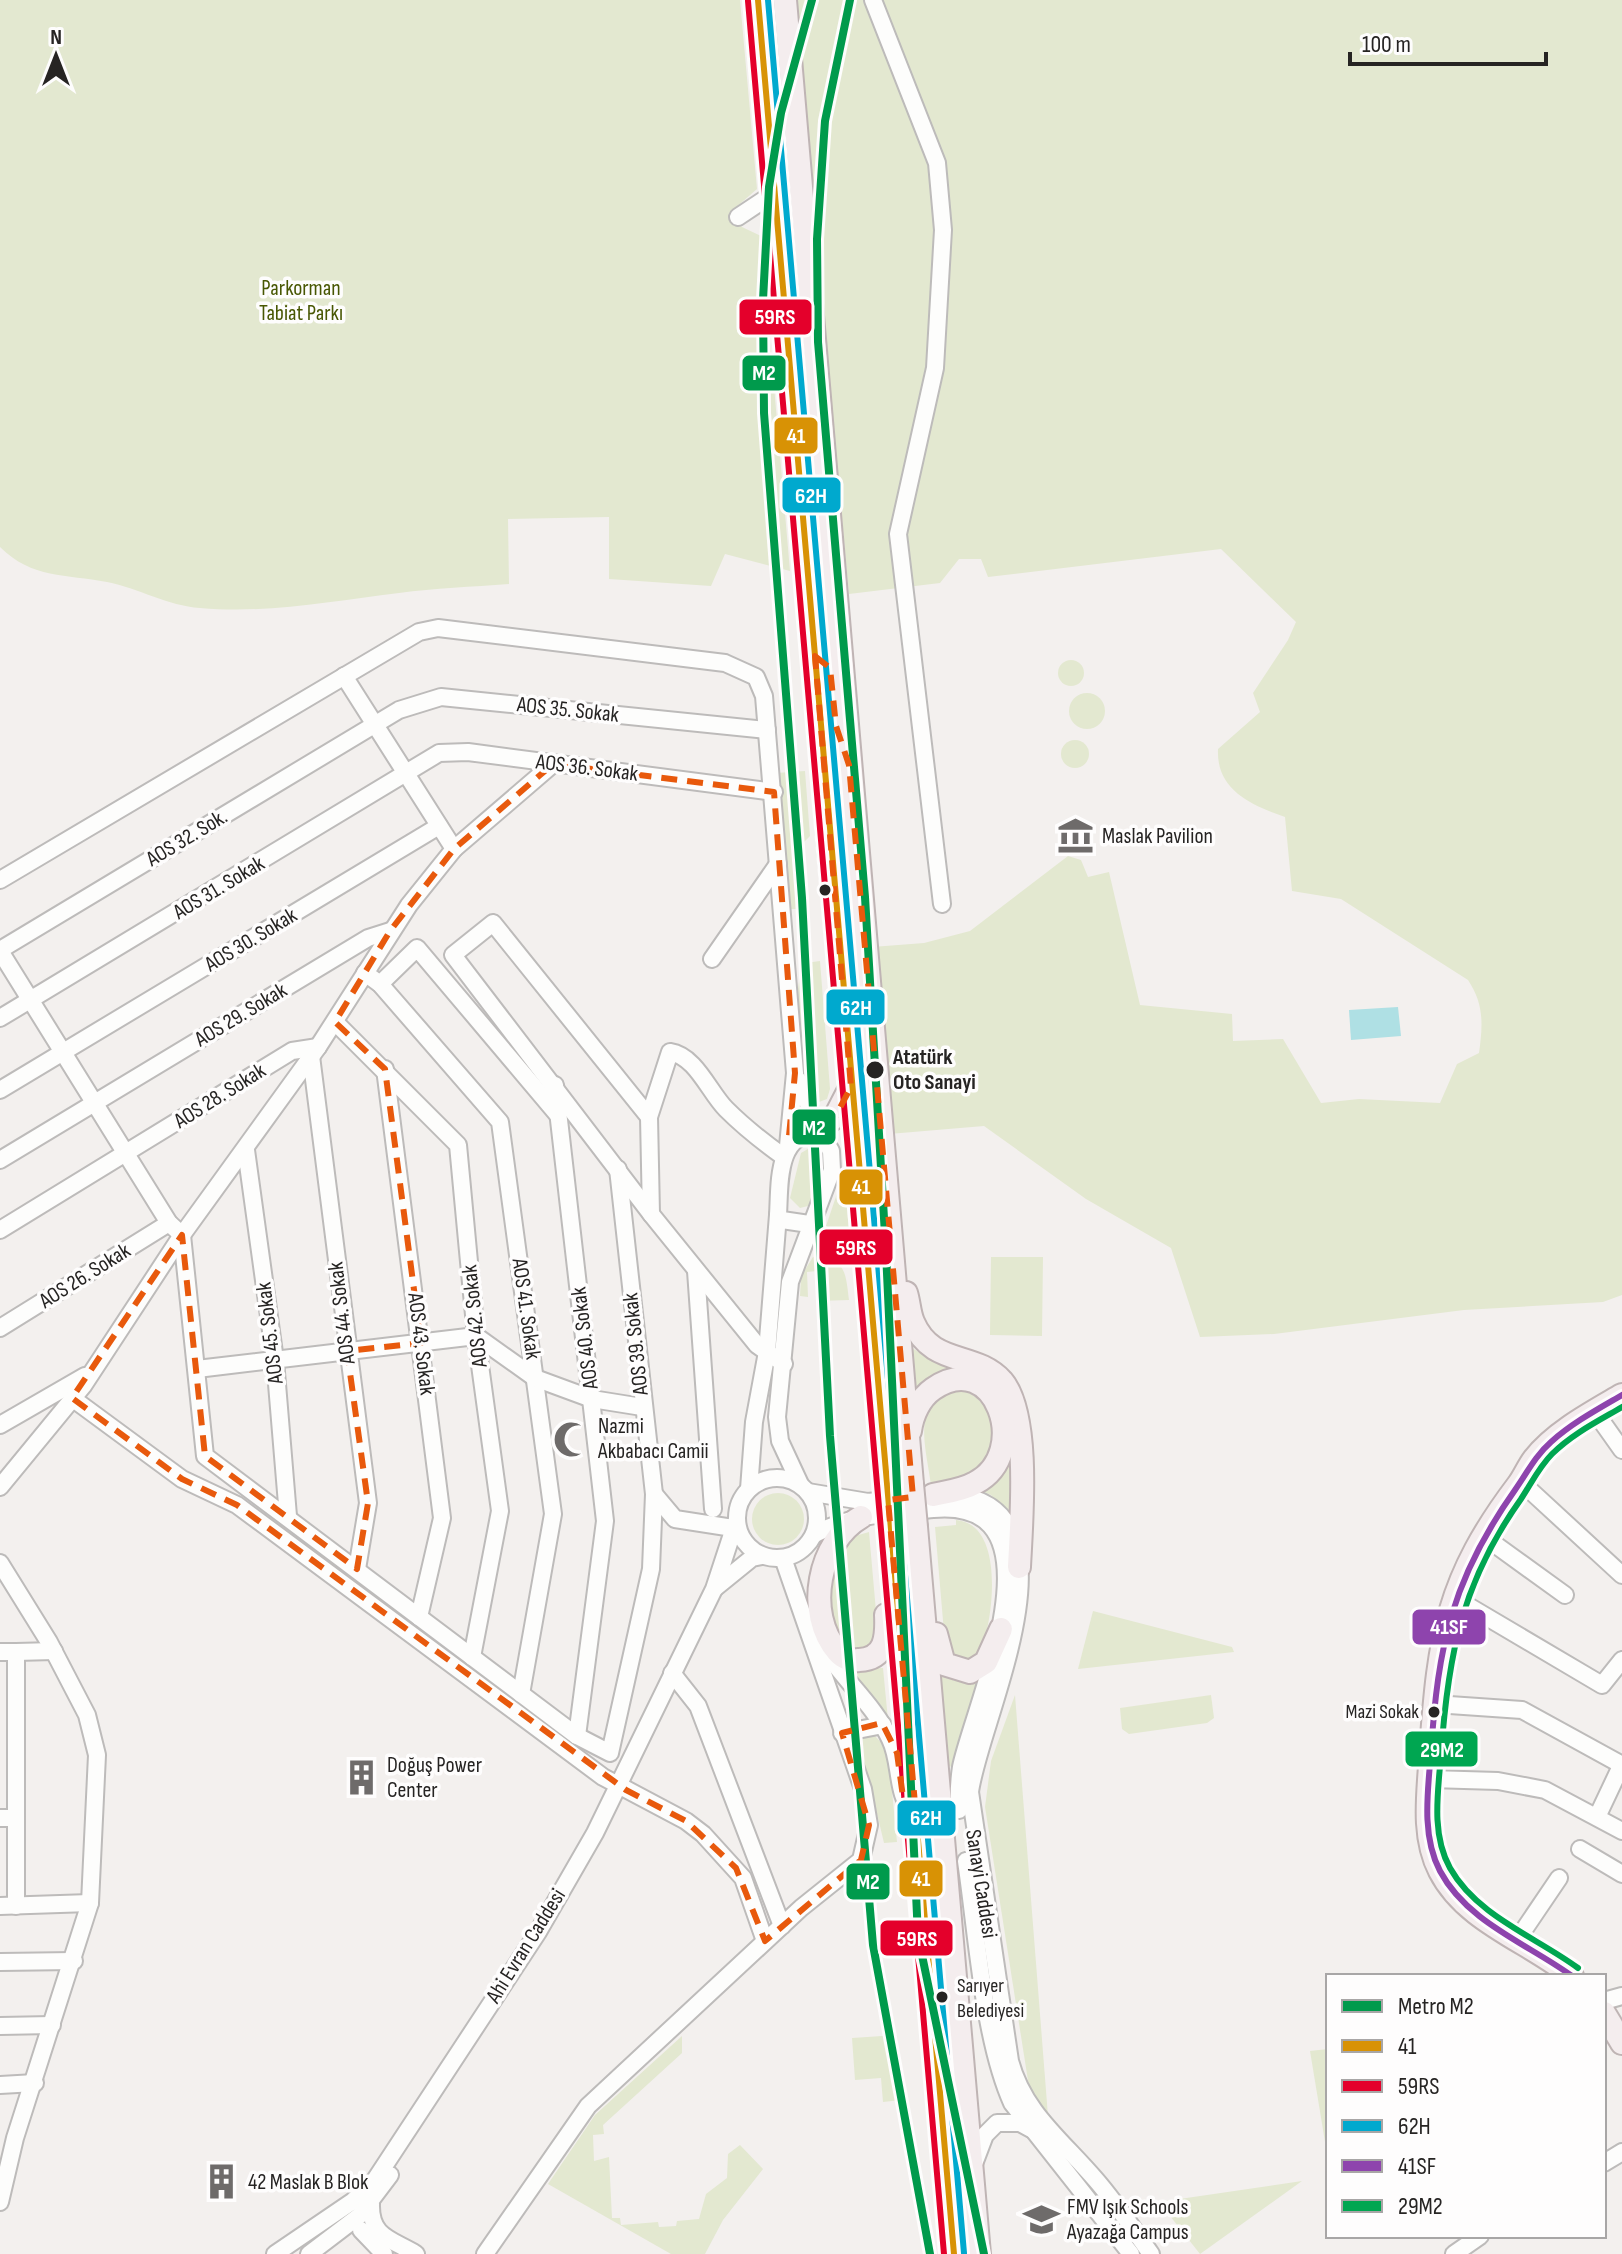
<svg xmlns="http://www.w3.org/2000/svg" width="1622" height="2254" font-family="'Sofia Sans Condensed',sans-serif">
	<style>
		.green { fill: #e3e8d0 }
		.water { fill: #afe0e4 }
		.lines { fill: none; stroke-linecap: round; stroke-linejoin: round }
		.minor-casing { stroke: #bdbbba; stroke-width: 20 }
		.major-casing { stroke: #bfb4b4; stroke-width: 26 }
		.minor { stroke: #fdfdfc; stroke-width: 16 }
		.major { stroke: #f4edee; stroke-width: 22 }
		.major-bridge-casing { stroke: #bfb4b4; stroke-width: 26; stroke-linecap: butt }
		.major-bridge { stroke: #f4edee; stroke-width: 22 }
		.bus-1-casing { stroke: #fefdfd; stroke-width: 12 }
		.bus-2-casing { stroke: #fefdfd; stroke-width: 12 }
		.bus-3-casing { stroke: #fefdfd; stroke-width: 12 }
		.bus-4-casing { stroke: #fefdfd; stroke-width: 12 }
		.bus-5-casing { stroke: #fefdfd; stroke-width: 12 }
		.bus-1 { stroke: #d89205; stroke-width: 6 }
		.bus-2 { stroke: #e4002b; stroke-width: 6 }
		.bus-3 { stroke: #00a9ce; stroke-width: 6 }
		.bus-4 { stroke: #8e44ad; stroke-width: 6 }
		.bus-5 { stroke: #00a651; stroke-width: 6 }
		.metro-1-casing { stroke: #fefdfd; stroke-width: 14 }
		.metro-1 { stroke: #009a4c; stroke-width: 8 }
		.marked { fill: none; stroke: #e8590c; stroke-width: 6; stroke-dasharray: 16 10; stroke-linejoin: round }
		.bus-dot { fill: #262423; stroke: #fefdfd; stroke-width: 3 }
		.labels { text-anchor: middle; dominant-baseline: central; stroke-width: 7; stroke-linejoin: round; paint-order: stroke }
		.bus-label { font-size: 20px; fill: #262423; stroke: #fefdfd; text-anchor: end }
		.park-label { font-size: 22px; fill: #485703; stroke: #fefdfd }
		.street-label { font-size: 22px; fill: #262423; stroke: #fefdfd }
		.poi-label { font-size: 22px; fill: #262423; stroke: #fefdfd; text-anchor: start }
		.stop-label { font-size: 22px; font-weight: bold; fill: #262423; stroke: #fefdfd; text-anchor: start }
		.line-badge { stroke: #fefdfd; stroke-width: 3 }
		.badge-label { font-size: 22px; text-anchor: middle; font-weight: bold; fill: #fff }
	</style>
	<rect width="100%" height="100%" fill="#f3f0ee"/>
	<g class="green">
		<path d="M 0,0 L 740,0 L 757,189 L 734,209 L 742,227 L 761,236 L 790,571 L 725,554 L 711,586 L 609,579 L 609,517 L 508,519 L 509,584 C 472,587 435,588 399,593 C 333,601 267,614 200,608 C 168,606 138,588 107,582 C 66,574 32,579 0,547 Z"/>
		<path d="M 794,0 L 1622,0 L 1622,1295 L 1603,1302 L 1464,1310 L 1274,1334 L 1200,1337 L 1171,1248 L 1086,1199 L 984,1126 L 889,1134 L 872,947 L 924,943 L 970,931 L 1068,856 L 1081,860 L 1088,877 L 1109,872 L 1140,1005 L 1232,1014 L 1233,1041 L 1283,1039 L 1321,1103 L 1359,1099 L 1440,1103 L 1457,1064 L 1479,1053 C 1483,1024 1484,1004 1468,980 L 1341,899 L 1292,891 L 1285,817 C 1251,805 1216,790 1218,749 L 1260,712 L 1253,693 L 1288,640 L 1296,622 L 1221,549 L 988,577 L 981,559 L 959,559 L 940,583 L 849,594 Z"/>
		<circle cx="1071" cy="673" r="13"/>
		<circle cx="1087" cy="711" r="18"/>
		<circle cx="1075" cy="754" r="14"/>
		<polygon points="805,771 810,836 797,849 800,909 785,909 776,773"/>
		<path d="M 820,961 L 830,1089 L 827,1099 L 819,1102 L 812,1099 C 800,1059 788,1001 805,963 Z"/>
		<path d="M 813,1146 L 819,1148 C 825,1164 817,1193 808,1206 L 800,1208 L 790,1198 L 801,1153 Z"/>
		<polygon points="844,1173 850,1243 826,1226"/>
		<path d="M 823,1256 C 847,1262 846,1278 849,1300 L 818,1301 L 817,1271 L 807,1272 L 808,1297 L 800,1296 L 801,1276 L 813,1257 Z"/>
		<polygon points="991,1257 1043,1257 1042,1336 990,1335"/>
		<polygon points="911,1347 933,1362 953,1368 953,1372 917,1392"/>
		<path d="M 957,1388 C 990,1396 1006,1437 984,1465 C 971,1481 950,1482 931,1486 C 929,1463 915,1419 934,1401 C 939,1395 950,1392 957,1388 Z"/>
		<polygon points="1009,1463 1012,1520 991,1495 980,1491 999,1478"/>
		<circle cx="778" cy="1519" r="26"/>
		<path d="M 956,1520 C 1007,1524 993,1625 979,1656 L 967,1661 L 952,1657 L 945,1644 L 935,1527 L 956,1525 Z"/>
		<polygon points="869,1532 878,1634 877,1641 864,1652 847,1648 840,1640 831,1613 828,1575 848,1538"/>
		<polygon points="1093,1611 1232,1647 1234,1652 1078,1669"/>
		<polygon points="883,1668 888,1720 844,1669"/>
		<polygon points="940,1674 955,1681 980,1681 952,1767 949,1766"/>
		<polygon points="1015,1695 1048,2116 1029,2087 985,1807 991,1761"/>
		<polygon points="1211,1695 1214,1718 1207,1723 1129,1734 1122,1729 1120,1708"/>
		<polygon points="875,1736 888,1750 897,1842 884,1843 871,1788 854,1739"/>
		<polygon points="897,2035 901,2100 883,2102 881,2078 855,2080 852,2038"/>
		<polygon points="682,2036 682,2053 603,2125 604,2134 593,2135 594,2161 609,2157 612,2218 620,2218 621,2225 658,2222 659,2227 676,2226 677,2221 699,2219 706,2194 727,2178 728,2154 740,2145 763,2169 723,2220 705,2254 671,2254 548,2184 595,2115"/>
		<polygon points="1328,2049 1328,2160 1310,2051"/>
		<polygon points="1302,2181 1200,2254 1159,2202"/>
	</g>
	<polygon class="water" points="1398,1007 1401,1036 1351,1040 1349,1010"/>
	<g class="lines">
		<defs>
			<g id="minor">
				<polyline points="873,0 937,163 943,230 935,368 898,534 942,904"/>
				<polyline points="738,217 777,191"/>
				<polyline points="344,676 454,849"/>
				<polyline points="0,880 419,632 438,628 725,663 756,677 764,696 795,1073 788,1146"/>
				<polyline points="0,950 399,710 441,697 767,730"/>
				<polyline points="0,951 169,1223 182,1235 205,1456 577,1736 610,1753 651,1569 654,1494 618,1169"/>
				<polyline points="712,959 778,864"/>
				<polyline points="365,973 380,984 500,1122 553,1514 521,1694"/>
				<polyline points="380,984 417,948 558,1115"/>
				<polyline points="0,1018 439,753 468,752 774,792"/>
				<polyline points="335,1022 458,1145 476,1336 500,1511 472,1657"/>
				<polyline points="311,1056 368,1503 357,1569"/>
				<polyline points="385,1069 442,1518 419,1617"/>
				<polyline points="798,1080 819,1130"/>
				<polyline points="555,1085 605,1521 577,1736"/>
				<polyline points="0,1090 439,826"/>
				<polyline points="649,1117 493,923 453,955 651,1214 757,1345 784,1364"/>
				<polyline points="246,1150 275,1360 288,1516"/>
				<polyline points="0,1160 368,938 390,931"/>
				<path d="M 651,1214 L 649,1117 L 670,1052 C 696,1056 709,1092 726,1109 C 744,1127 763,1142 784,1157"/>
				<polyline points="0,1230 292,1051 318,1047"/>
				<polyline points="696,1271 713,1509"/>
				<polyline points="0,1328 169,1223"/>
				<polyline points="197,1369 476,1336 535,1378 592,1399 642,1407"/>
				<polyline points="72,1398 182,1479 237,1505 603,1777 686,1821 703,1834 743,1878 765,1941"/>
				<polyline points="1600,1419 1622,1450"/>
				<polyline points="0,1425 85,1376"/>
				<circle cx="777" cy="1518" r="40"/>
				<polyline points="1521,1482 1622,1575"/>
				<path d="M 800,1484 L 780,1441 L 777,1417 L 790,1282 L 832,1170 L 831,1151 L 819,1130 C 776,1135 780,1181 778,1215 L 782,1220 L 809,1224"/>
				<polyline points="0,1487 83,1386 182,1235 318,1047 409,905 454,849 553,764"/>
				<polyline points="749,1489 754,1422 767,1352 778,1215"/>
				<polyline points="808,1492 868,1502 921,1496"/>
				<polyline points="654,1494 675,1519 733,1528"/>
				<path d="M 952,1494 C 1088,1509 979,1720 970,1792 L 1010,2061 C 1024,2113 1063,2141 1096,2180 C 1116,2203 1133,2229 1151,2254"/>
				<path d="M 815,1534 C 852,1514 892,1513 933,1509 C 1071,1496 973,1707 961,1767 C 959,1781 958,1796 959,1810"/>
				<polyline points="1482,1535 1565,1595"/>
				<polyline points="0,1563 49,1642 87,1715 97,1755 90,1903 15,2138 0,2202"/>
				<polyline points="715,1588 752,1558 762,1556"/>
				<polyline points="1453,1597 1602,1685 1622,1660"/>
				<path d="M 818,1639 C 837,1675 873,1702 890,1739 C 902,1763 895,1794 914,1814"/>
				<polyline points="0,1652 16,1652 16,1906"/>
				<polyline points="16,1652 54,1651"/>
				<polyline points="672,1673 698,1706 782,1926"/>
				<polyline points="1435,1704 1522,1710 1622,1765"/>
				<polyline points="842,1733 883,1725"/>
				<polyline points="1430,1779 1498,1781 1545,1790 1622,1831"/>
				<polyline points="1597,1817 1622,1764"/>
				<polyline points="0,1818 16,1818"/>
				<polyline points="1580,1849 1622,1874"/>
				<path d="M 966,1861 C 977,1933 983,2038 1012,2103 L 1131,2254"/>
				<polyline points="0,1906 90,1903"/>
				<polyline points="1517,1940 1559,1878"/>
				<polyline points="0,1962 74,1961"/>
				<polyline points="1604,2001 1622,1996"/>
				<polyline points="0,2026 52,2025"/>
				<polyline points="0,2085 35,2083"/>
				<polyline points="1604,2163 1622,2152"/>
				<polyline points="974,2164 985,2135 997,2123 1020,2123 1031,2129"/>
				<path d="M 371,2204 C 370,2237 391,2239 416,2254"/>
				<polyline points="361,2230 384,2254"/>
				<polyline points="275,2254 353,2201 375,2180 538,1932 595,1833 714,1589 736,1522"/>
				<polyline points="309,2254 359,2216 390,2175"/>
				<polyline points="485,2254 588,2106 801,1908 861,1860 869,1825 863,1789 783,1558"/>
				<polyline points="1454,2254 1480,2236"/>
			</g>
			<g id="major">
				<polyline points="758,0 794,385 828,836 887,1489"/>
				<polyline points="785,0 912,1484"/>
				<polyline points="819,1130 835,1117 850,1088"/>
				<path d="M 906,1293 C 909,1302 909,1313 913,1322 C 932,1367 975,1351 1002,1381 C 1031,1415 1021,1523 1019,1567"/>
				<path d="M 910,1431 C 912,1415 920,1398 933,1389 C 995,1346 1033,1453 975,1483 C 963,1490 947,1492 933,1495"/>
				<path d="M 861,1517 C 819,1541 804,1613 838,1652 C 843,1658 851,1661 859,1660 C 886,1659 887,1636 886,1615"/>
				<polyline points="916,1527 979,2254"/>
				<polyline points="891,1534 954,2254"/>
				<polyline points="936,1634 944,1664 970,1672 986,1662 1001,1629"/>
				<path d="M 1572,1976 C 1529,1941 1466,1922 1440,1871 C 1421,1835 1429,1790 1431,1751 C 1439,1636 1447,1579 1518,1485 C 1524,1477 1528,1467 1534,1459 C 1555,1432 1593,1412 1622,1395"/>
				<polyline points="1604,2013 1622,2043"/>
			</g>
		</defs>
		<use href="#minor" class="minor-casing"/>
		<use href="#major" class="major-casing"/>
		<use href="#minor" class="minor"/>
		<use href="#major" class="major"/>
		<defs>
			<g id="major-bridge">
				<polyline points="912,1484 916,1527"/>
				<polyline points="887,1489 891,1534"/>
			</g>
		</defs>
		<use href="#major-bridge" class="major-bridge-casing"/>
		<use href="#major-bridge" class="major-bridge"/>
		<defs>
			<polyline id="bus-1" points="758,0 954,2254"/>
			<polyline id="bus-2" points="748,1 944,2254"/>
			<polyline id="bus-3" points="768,0 964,2253"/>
			<path id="bus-4" d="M 1572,1976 C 1528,1944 1467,1922 1440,1871 C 1421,1835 1428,1790 1431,1752 C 1438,1645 1452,1579 1515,1490 C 1527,1473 1535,1456 1551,1442 C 1572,1423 1598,1409 1622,1395"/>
			<path id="bus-5" d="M 1578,1968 C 1536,1937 1477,1916 1450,1868 C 1431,1834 1438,1792 1441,1755 C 1448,1654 1462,1582 1521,1499 C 1531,1484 1539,1467 1552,1454 C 1572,1434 1598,1421 1622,1407"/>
		</defs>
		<use href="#bus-1" class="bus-1-casing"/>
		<use href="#bus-2" class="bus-2-casing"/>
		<use href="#bus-3" class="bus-3-casing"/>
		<use href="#bus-4" class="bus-4-casing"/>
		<use href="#bus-5" class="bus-5-casing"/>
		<use href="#bus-1" class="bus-1"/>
		<use href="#bus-2" class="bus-2"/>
		<use href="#bus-3" class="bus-3"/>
		<use href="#bus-4" class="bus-4"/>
		<use href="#bus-5" class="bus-5"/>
		<defs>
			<g id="metro-1">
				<polyline points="812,0 781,113 769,187 763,300 764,413 802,898 830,1436 873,1945 930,2254"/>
				<polyline points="850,0 825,121 817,239 818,342 865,897 886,1252 918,1936 984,2254"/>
			</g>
		</defs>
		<use href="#metro-1" class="metro-1-casing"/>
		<use href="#metro-1" class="metro-1"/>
	</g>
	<path class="marked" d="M 815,656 L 830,668 L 836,726 L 849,765 L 897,1315 L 913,1497 L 888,1500 L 916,1815 L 903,1797 L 897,1753 L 882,1723 L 842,1733 L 869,1825 L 861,1860 L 765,1941 L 736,1868 L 686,1821 L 626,1790 L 237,1505 L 182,1479 L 72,1398 L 182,1235 L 205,1456 L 357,1569 L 368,1503 L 347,1351 L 421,1343 L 385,1069 L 335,1022 L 390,931 L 454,849 L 553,764 L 774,792 L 795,1073 L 789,1136 L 835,1117 L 851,1087 Z"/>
	<defs>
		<symbol id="museum-bare" viewBox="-9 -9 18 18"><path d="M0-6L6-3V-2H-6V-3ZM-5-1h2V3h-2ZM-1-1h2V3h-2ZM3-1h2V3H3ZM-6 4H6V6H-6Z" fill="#6e6b6a" stroke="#fefdfd" stroke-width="2.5" paint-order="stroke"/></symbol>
		<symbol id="mosque-bare" viewBox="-9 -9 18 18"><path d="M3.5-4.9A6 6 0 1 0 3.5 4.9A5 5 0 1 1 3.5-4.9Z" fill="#6e6b6a" stroke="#fefdfd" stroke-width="2.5" paint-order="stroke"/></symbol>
		<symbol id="building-bare" viewBox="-9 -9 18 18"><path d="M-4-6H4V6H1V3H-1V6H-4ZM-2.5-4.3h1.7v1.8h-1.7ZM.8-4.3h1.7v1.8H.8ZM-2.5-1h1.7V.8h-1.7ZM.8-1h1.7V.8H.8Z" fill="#6e6b6a" stroke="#fefdfd" stroke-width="2.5" paint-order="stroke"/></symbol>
		<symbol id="school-bare" viewBox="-9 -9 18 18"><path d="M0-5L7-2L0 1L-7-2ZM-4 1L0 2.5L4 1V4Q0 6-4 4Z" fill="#6e6b6a" stroke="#fefdfd" stroke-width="2.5" paint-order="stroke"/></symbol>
	</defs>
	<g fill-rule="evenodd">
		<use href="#museum-bare" x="1050" y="810" width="51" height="51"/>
		<use href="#mosque-bare" x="546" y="1414" width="51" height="51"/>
		<use href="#building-bare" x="336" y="1752" width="51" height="51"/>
		<use href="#building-bare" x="196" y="2156" width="51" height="51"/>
		<use href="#school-bare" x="1016" y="2194" width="51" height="51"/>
	</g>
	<g class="bus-dot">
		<circle cx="825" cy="890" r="7"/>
		<circle cx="875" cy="1070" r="10"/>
		<circle cx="1434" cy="1712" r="7"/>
		<circle cx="942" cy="1997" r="7"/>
	</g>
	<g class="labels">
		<g class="bus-label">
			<text x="1419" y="1712">Mazi Sokak</text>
			<text x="957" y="1986" text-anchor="start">Sarıyer<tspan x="957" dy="25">Belediyesi</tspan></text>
		</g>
		<g class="park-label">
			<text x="301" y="288">Parkorman<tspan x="301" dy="25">Tabiat Parkı</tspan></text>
		</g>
		<g class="street-label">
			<text transform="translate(568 710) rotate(6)">AOS 35. Sokak</text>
			<text transform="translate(587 768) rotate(7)">AOS 36. Sokak</text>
			<text transform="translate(187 838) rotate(-31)">AOS 32. Sok.</text>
			<text transform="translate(219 888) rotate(-31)">AOS 31. Sokak</text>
			<text transform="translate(251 940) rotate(-31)">AOS 30. Sokak</text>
			<text transform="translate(241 1015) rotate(-31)">AOS 29. Sokak</text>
			<text transform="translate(220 1096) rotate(-32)">AOS 28. Sokak</text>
			<text transform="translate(85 1276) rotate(-32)">AOS 26. Sokak</text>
			<text transform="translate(526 1309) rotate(82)">AOS 41. Sokak</text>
			<text transform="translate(342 1313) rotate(-97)">AOS 44. Sokak</text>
			<text transform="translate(475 1316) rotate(-96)">AOS 42. Sokak</text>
			<text transform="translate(270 1333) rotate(-97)">AOS 45. Sokak</text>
			<text transform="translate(585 1338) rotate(-97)">AOS 40. Sokak</text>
			<text transform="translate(421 1344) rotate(83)">AOS 43. Sokak</text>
			<text transform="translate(636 1344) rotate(-96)">AOS 39. Sokak</text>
			<text transform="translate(981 1884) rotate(81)">Sanayi Caddesi</text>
			<text transform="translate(526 1946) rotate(-58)">Ahi Evran Caddesi</text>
		</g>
		<g class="poi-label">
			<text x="1102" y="836">Maslak Pavilion</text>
			<text x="598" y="1426">Nazmi<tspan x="598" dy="25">Akbabacı Camii</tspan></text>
			<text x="387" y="1765">Doğuş Power<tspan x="387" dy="25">Center</tspan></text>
			<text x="248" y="2182">42 Maslak B Blok</text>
			<text x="1067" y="2207">FMV Işık Schools<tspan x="1067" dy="25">Ayazağa Campus</tspan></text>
		</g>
		<g class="stop-label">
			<text x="893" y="1057">Atatürk<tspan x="893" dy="25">Oto Sanayi</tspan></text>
		</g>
	</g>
	<g class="line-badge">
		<rect x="738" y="298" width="75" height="38" rx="8" fill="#e4002b"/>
		<rect x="741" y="354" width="46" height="38" rx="8" fill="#009a4c"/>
		<rect x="773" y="416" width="46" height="39" rx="8" fill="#d89205"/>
		<rect x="781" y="476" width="61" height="38" rx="8" fill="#00a9ce"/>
		<rect x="825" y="988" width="61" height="38" rx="8" fill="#00a9ce"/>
		<rect x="791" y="1108" width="46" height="38" rx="8" fill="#009a4c"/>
		<rect x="838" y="1168" width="46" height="38" rx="8" fill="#d89205"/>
		<rect x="818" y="1228" width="76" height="38" rx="8" fill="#e4002b"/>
		<rect x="1411" y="1608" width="76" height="38" rx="8" fill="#8e44ad"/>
		<rect x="1404" y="1730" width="75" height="38" rx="8" fill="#00a651"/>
		<rect x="896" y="1799" width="61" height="38" rx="8" fill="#00a9ce"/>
		<rect x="898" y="1859" width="46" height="39" rx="8" fill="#d89205"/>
		<rect x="845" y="1862" width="46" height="39" rx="8" fill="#009a4c"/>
		<rect x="879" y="1919" width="75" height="38" rx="8" fill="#e4002b"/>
	</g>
	<g class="badge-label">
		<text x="775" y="324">59RS</text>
		<text x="764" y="380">M2</text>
		<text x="796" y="443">41</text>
		<text x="811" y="503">62H</text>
		<text x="856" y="1015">62H</text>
		<text x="814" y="1135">M2</text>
		<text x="861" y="1194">41</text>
		<text x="856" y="1255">59RS</text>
		<text x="1449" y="1634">41SF</text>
		<text x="1442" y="1757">29M2</text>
		<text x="926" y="1825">62H</text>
		<text x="921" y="1886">41</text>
		<text x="868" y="1889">M2</text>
		<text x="917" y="1946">59RS</text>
	</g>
	<rect x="1326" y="1974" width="280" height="264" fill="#fefdfd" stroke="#a8a6a6" stroke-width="2"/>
	<rect x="1342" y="2000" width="40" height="12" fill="#009a4c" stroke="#a8a6a6" stroke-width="2"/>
	<text x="1398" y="2014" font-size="24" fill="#262423">Metro M2</text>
	<rect x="1342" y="2040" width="40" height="12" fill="#d89205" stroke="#a8a6a6" stroke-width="2"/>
	<text x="1398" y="2054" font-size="24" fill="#262423">41</text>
	<rect x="1342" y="2080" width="40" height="12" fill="#e4002b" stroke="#a8a6a6" stroke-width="2"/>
	<text x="1398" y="2094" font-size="24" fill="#262423">59RS</text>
	<rect x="1342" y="2120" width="40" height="12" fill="#00a9ce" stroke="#a8a6a6" stroke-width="2"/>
	<text x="1398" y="2134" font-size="24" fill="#262423">62H</text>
	<rect x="1342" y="2160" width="40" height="12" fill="#8e44ad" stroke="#a8a6a6" stroke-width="2"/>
	<text x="1398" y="2174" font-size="24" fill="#262423">41SF</text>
	<rect x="1342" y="2200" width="40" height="12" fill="#00a651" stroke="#a8a6a6" stroke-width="2"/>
	<text x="1398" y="2214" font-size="24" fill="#262423">29M2</text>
	<g transform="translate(56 56)" stroke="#fefdfd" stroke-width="6" paint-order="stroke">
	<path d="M0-6L14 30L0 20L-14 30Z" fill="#262423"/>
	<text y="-12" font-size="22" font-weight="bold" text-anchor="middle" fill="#262423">N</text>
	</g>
	<path d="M1350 52v12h196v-12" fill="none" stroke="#262423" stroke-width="4"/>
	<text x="1362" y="52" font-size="24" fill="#262423" stroke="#fefdfd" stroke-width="6" paint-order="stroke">100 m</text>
</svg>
